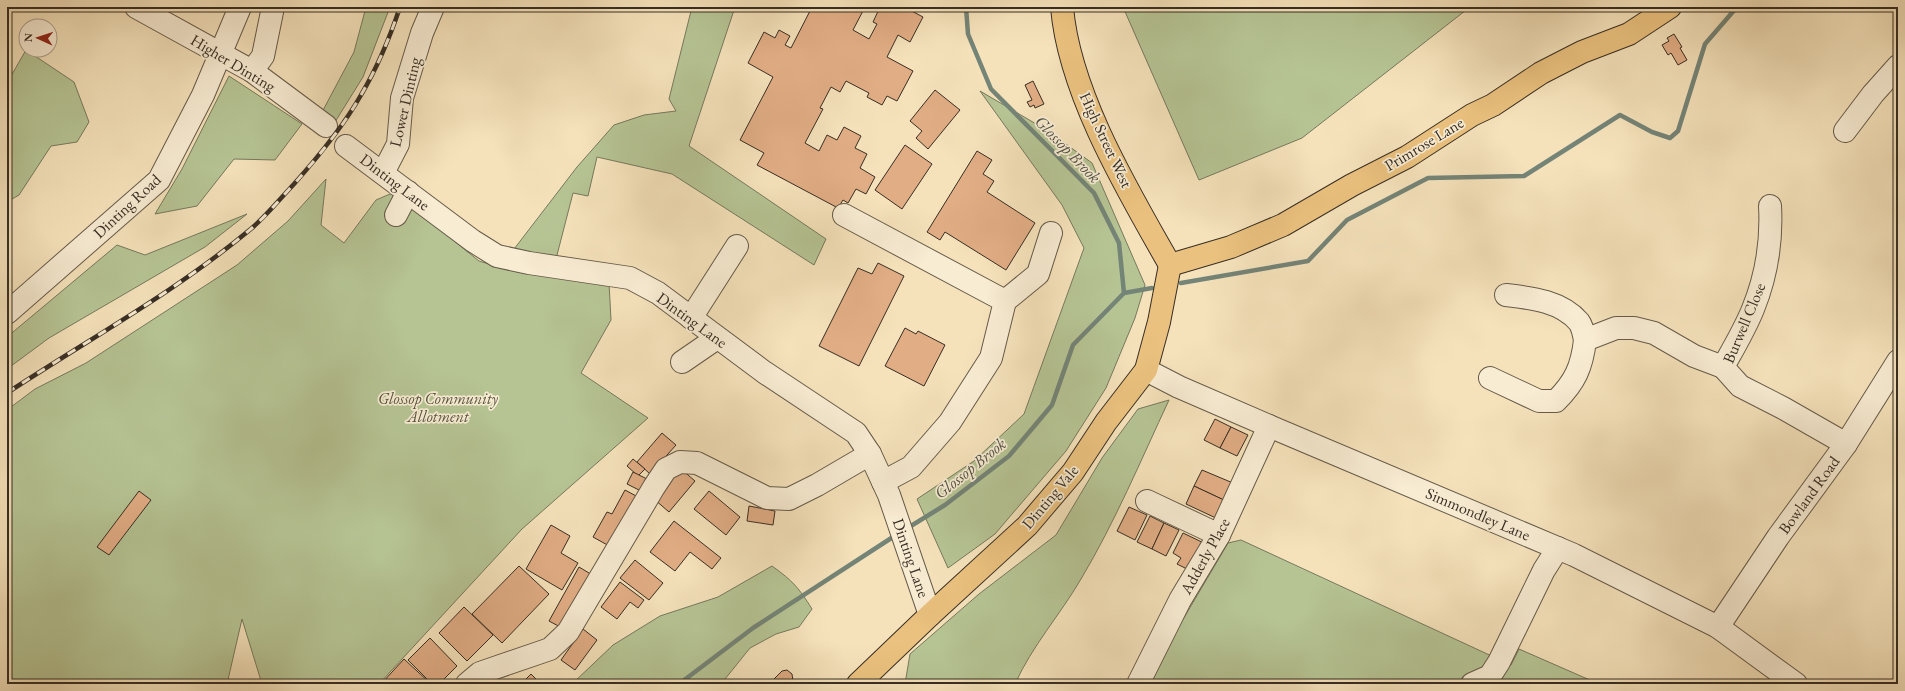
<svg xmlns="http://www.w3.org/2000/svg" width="1905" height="691" font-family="'EB Garamond',serif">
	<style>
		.green { fill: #b6c494; stroke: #76795c }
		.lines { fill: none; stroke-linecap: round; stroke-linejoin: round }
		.stream { stroke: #748477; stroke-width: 4.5 }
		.building { fill: #e1ad85; stroke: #372e24 }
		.minor-casing { stroke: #665b4a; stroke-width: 24 }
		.major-casing { stroke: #372e24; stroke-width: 24 }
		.minor { stroke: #f8ecd3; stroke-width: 22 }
		.major { stroke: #eac17e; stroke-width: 22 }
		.rail-casing { stroke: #372e24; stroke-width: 4.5 }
		.rail { stroke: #f8ecd3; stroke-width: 3; stroke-dasharray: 9; stroke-linecap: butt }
		.labels { text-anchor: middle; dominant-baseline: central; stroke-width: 3.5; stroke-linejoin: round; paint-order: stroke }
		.street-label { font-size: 16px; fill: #372e24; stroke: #f8ecd3 }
		.park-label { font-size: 16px; font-style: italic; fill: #575440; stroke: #f8ecd3 }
		.water-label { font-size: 17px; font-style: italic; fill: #505246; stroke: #f8ecd3 }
	</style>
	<rect width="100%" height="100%" fill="#f5e2bb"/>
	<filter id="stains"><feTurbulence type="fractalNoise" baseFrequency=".005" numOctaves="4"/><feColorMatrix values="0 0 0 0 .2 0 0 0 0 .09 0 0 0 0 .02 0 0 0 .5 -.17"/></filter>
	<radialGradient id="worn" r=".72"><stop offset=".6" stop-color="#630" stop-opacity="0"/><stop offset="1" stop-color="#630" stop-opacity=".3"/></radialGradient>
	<g class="green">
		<polygon points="366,7 390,7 363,77 335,122 321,114 354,52"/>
		<polygon points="692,7 735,7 689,146 826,239 814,265 672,174 597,157 588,196 573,193 556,259 511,253 577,167 614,125 644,115 676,111 669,99"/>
		<polygon points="1123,7 1470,7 1302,138 1199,180"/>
		<polygon points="26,50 74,82 89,122 77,142 51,146 19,195 7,202 7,83"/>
		<polygon points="229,76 302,124 275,160 234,159 197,206 155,214 182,169"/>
		<polygon points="980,91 1048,131 1092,163 1145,285 1135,318 1106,388 1066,451 995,534 948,568 917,499 974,461 1024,414 1084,248 1062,205"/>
		<polygon points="326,179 321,225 344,243 376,200 390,194 402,199 479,261 505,269 609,283 611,320 581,373 648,418 522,529 379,684 262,684 242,619 227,684 7,684 7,410 35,389 86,363 237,265 288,221"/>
		<polygon points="247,214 205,247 49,338 7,369 7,337 117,245 145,255"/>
		<path d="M 1169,400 C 1141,460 1115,522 1081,579 C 1060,615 1032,646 1015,684 L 905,684 L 910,654 L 979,594 L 1056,535 L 1102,458 L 1138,409 Z"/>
		<polygon points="1241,540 1511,665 1519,649 1599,684 1145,684 1228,543"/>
		<path d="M 772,566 C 793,581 799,588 812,609 L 799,627 L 776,634 L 750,648 L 721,684 L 572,684 L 613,645 L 660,616 L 718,597 Z"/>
	</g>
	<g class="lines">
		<g class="stream">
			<polyline points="1181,283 1308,261 1347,220 1428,178 1524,176 1620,115 1652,132 1670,138 1678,131 1705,44 1737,7"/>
			<polyline points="1124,293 1152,288"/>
			<polyline points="906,529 945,505 1009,456 1052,405 1073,345 1124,293 1119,243 1094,193 991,89 968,34 966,7"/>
			<polyline points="679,684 753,628 896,535"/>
		</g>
	</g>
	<g class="building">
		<polygon points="812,7 865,7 853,30 869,39 877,24 873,22 880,7 904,7 923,17 910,42 898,35 887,57 913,71 897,101 887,96 882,105 867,97 869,93 846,81 840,92 831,87 820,108 823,109 805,143 819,151 827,135 837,140 844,127 861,136 855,148 867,154 860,168 875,177 866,194 856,189 848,203 843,200 838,208 757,165 764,153 740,140 773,77 748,63 764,32 775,38 779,30 790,36 785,45 791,48"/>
		<polygon points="1674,34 1682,47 1680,48 1687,60 1678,65 1671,53 1668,55 1662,45 1669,41 1667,38"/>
		<polygon points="1033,81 1044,104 1035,108 1034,105 1030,107 1027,102 1032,100 1025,85"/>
		<polygon points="935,90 960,110 928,149 916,138 922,131 910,121"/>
		<polygon points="905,145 932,164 902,209 875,190"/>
		<polygon points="977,151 992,160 983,174 994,181 987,192 1035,223 1006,270 945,232 940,240 927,232"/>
		<polygon points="878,263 904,276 859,366 819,346 858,268 872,274"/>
		<polygon points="905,328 916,334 918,331 945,345 924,386 885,366"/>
		<polygon points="1215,419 1231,427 1220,448 1204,440"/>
		<polygon points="1231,427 1248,435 1237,456 1220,448"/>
		<polygon points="662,433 676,445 650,474 637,462"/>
		<polygon points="633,459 645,469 638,476 627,466"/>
		<polygon points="681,469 695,481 669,512 654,499"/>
		<polygon points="1202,470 1233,483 1226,501 1194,486"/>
		<polygon points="633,472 647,479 641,491 627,484"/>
		<polygon points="1194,486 1226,501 1218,519 1186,504"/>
		<polygon points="625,490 638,497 611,547 593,537 607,512 612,514"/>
		<polygon points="139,491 151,500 109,555 97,547"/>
		<polygon points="709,491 740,517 726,535 694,509"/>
		<polygon points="749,506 775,511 773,525 747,521"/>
		<polygon points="1129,507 1147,515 1135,540 1117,531"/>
		<polygon points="1150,516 1164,523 1152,549 1137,542"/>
		<polygon points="674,521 721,558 712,569 690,552 675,571 650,552"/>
		<polygon points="1164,523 1179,530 1166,556 1152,549"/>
		<polygon points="551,525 570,536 561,553 578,563 562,590 526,569"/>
		<polygon points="1183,533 1208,545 1193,572 1177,564 1181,558 1173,553"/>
		<polygon points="635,560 663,583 649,600 620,578"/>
		<polygon points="519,566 549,594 502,643 472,614"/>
		<polygon points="579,567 594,576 564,629 549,621"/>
		<polygon points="620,582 644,600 638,608 630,602 617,619 601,607"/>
		<polygon points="464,607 493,635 467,661 439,633"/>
		<polygon points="583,629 597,640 575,670 561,660"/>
		<polygon points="430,638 457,666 439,684 432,684 408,660"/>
		<polygon points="404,659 431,684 381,684"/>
		<polygon points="787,670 792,674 793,681 791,684 769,684 782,671"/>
		<polygon points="531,674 541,684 521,684"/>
	</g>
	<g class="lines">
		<defs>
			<g id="minor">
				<polyline points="136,7 252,71 326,126"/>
				<polyline points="252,71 263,56 273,7"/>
				<polyline points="1845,131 1873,94 1898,66"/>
				<polyline points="346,146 473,241 497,256 529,263 630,278 658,293 764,372 856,433 870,454 889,495 930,615"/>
				<polyline points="383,173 398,144 402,98 422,33 433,7"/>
				<path d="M 1770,206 C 1772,241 1766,277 1753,309 C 1745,329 1733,349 1723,367 L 1740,386 L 1783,408 L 1846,444"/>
				<polyline points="396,215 408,192"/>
				<polyline points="844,215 1005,301 991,358 950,422 911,467 883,482"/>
				<path d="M 1506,295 C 1531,298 1561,301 1579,322 C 1582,326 1584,335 1585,340 L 1616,328 L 1634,328 L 1654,333 L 1694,356 L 1723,367"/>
				<polyline points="1005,301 1038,274 1051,233"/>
				<polyline points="7,313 159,180 203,95 240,7"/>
				<polyline points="691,318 737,246"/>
				<polyline points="682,362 717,338"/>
				<polyline points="1146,370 1179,387 1269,426 1574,555 1718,627 1796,684"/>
				<path d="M 1490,378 L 1539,401 L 1556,401 C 1575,382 1582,367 1585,340"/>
				<polyline points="1147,501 1219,535"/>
				<polyline points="1718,627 1778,537 1846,444 1898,361"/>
				<polyline points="467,684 480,673 550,649 568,632 654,487 666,469 680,462 697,463 767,498 789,499 817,485 870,454"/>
				<polyline points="1138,684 1180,600 1219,535 1269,426"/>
				<polyline points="1472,684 1490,676 1499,662 1544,570 1558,548"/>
			</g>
			<g id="major">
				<path d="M 1062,7 C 1069,93 1128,191 1170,265"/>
				<polyline points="1170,265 1231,247 1283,225 1352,185 1407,157 1472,115 1493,105 1541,73 1582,52 1629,34 1670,7"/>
				<polyline points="858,684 930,615 1027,526 1073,472 1106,422 1146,370 1159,322 1170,265"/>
			</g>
		</defs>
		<use href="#minor" class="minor-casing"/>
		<use href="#major" class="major-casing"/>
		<use href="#minor" class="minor"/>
		<use href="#major" class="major"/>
		<defs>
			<path id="rail" d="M 7,393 C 89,339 177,291 252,228 C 267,215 280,199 294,184 C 318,157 343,127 361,95 C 377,68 390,37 400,7"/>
		</defs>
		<use href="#rail" class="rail-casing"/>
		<use href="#rail" class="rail"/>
	</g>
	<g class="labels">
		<g class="street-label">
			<text transform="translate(233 63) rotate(31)">Higher Dinting</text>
			<text transform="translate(405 102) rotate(-77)">Lower Dinting</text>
			<text transform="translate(1106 140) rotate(65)">High Street West</text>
			<text transform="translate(1424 144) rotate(-31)">Primrose Lane</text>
			<text transform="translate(395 182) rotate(37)">Dinting Lane</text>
			<text transform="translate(127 206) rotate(-43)">Dinting Road</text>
			<text transform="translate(692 320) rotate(36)">Dinting Lane</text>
			<text transform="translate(1744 323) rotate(-67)">Burwell Close</text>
			<text transform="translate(1809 495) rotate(-54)">Bowland Road</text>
			<text transform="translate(1050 497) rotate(-50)">Dinting Vale</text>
			<text transform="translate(1478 514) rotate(23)">Simmondley Lane</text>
			<text transform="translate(1205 556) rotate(-61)">Adderly Place</text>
			<text transform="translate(911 558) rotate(71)">Dinting Lane</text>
		</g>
		<g class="park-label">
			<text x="438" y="398">Glossop Community<tspan x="438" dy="18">Allotment</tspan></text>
		</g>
		<g class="water-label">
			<text transform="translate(1068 149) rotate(46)">Glossop Brook</text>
			<text transform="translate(970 468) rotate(-39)">Glossop Brook</text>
		</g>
	</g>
	<rect width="1905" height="691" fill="none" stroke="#f5e2bb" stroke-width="24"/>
	<rect x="8" y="8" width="1889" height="675" fill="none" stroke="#372e24" stroke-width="2"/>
	<rect x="12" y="12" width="1881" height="667" fill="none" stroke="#372e24"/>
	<g transform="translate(38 38) rotate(273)"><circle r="19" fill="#f8ecd3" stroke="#aba08d"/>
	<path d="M0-3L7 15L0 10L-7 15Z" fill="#8f2418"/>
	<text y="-6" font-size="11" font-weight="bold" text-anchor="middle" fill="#372e24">N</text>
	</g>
	<rect width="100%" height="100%" filter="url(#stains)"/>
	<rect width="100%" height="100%" fill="url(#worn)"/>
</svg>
